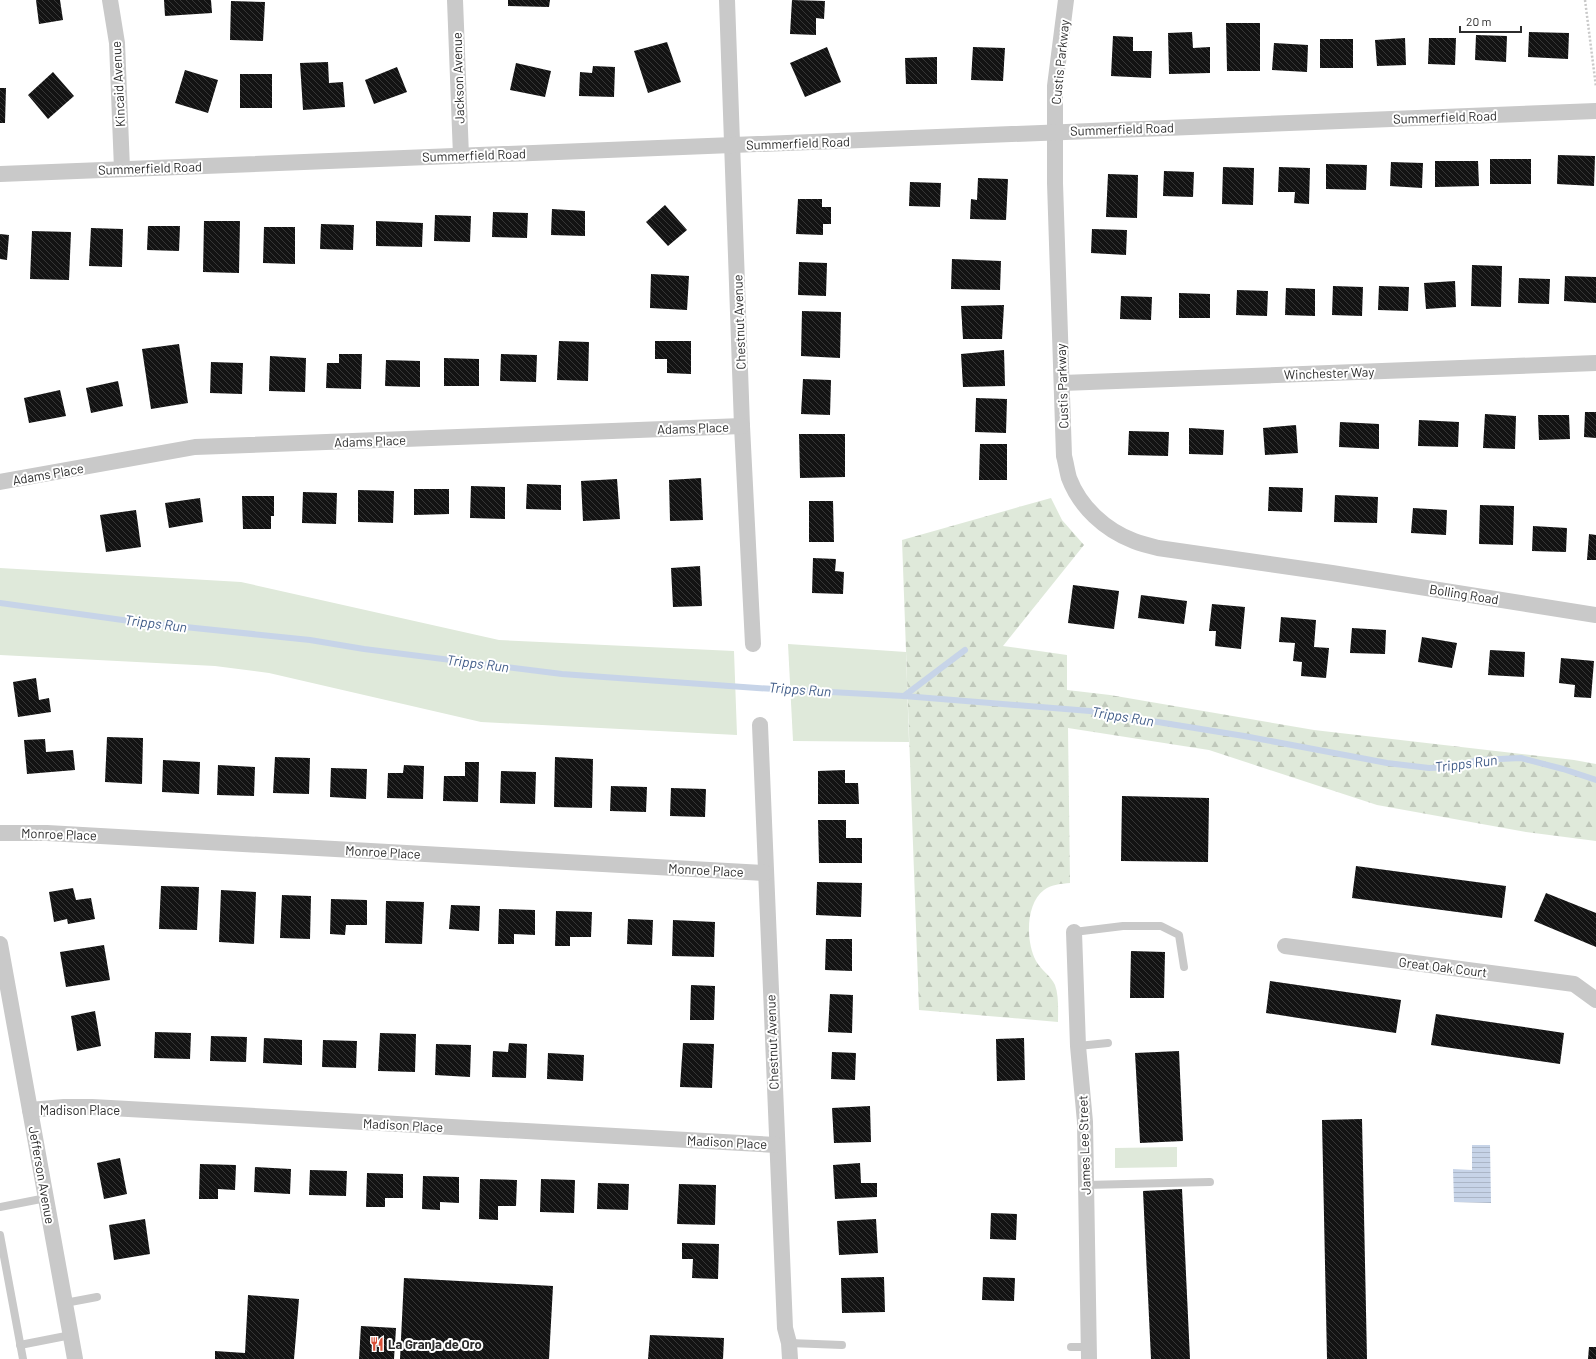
<svg xmlns="http://www.w3.org/2000/svg" width="1596" height="1359" font-family="Barlow,sans-serif">
	<style>
		.forest { fill: url(#forest-firs) }
		.park { fill: #dfe9da }
		.water { fill: url(#water-rules) }
		.lines { fill: none; stroke-linecap: round; stroke-linejoin: round }
		.stream { stroke: #c7d4e8; stroke-width: 6 }
		.building { fill: url(#building-back-hatch) }
		.path { stroke: #c9c9c9; stroke-width: 2.5; stroke-dasharray: 2 2; stroke-linecap: butt }
		.lane { stroke: #c9c9c9; stroke-width: 8 }
		.street { stroke: #c9c9c9; stroke-width: 16 }
		.labels { text-anchor: middle; dominant-baseline: central; stroke-width: 4; stroke-linejoin: round; paint-order: stroke }
		.street-label { font-size: 13px; fill: #2c2c2c; stroke: #fff }
		.poi-label { font-size: 13px; font-weight: bold; fill: #2c2c2c; stroke: #fff; text-anchor: start }
		.water-label { font-size: 14px; font-style: italic; fill: #405c88; stroke: #fff }
	</style>
	<defs>
		<pattern id="forest-firs" width="22" height="20" patternUnits="userSpaceOnUse"><rect width="22" height="20" fill="#dfe9da"/><path d="M5 1l3.5 6h-7zM16 11l3.5 6h-7z" fill="#c0c8bb"/></pattern>
		<pattern id="water-rules" width="6" height="5" patternUnits="userSpaceOnUse"><rect width="6" height="5" fill="#c7d4e8"/><path d="M0 2.5h6" fill="none" stroke="#abb6c7"/></pattern>
		<pattern id="building-back-hatch" width="6" height="6" patternUnits="userSpaceOnUse"><rect width="6" height="6" fill="#131313"/><path d="M-1 5l2 2M0 0l6 6M5-1l2 2" fill="none" stroke="#363636"/></pattern>
	</defs>
	<rect width="100%" height="100%" fill="#fff"/>
	<path class="forest" d="M 1051,498 L 1062,520 L 1084,545 L 1003,646 L 1067,655 L 1067,690 L 1110,695 L 1314,730 L 1574,760 L 1596,764 L 1596,841 L 1526,832 L 1377,805 L 1209,750 L 1068,728 L 1070,883 C 1061,884 1052,884 1044,890 C 1025,904 1026,943 1036,961 C 1041,970 1051,976 1055,985 C 1059,996 1058,1011 1058,1022 L 919,1010 L 902,540 Z"/>
	<g class="park">
		<polygon points="0,568 241,582 499,640 734,651 737,735 481,722 269,673 215,666 0,655"/>
		<polygon points="788,644 906,652 909,742 793,741"/>
		<polygon points="1177,1147 1177,1167 1115,1168 1115,1148"/>
	</g>
	<polygon class="water" points="1472,1145 1490,1145 1491,1203 1454,1202 1453,1169 1472,1170"/>
	<g class="lines">
		<g class="stream">
			<polyline points="0,603 137,622 310,640 364,649 562,674 757,688 904,696 1090,711 1244,736 1387,763 1429,768 1454,767 1478,760 1521,758 1563,769 1596,780"/>
			<polyline points="904,696 965,650"/>
		</g>
	</g>
	<g class="building">
		<polygon points="36,0 60,0 63,20 39,24"/>
		<polygon points="164,0 211,0 212,13 165,16"/>
		<polygon points="508,0 550,0 549,7 508,6"/>
		<polygon points="792,0 825,1 824,19 816,18 816,35 790,34"/>
		<polygon points="231,1 265,2 263,41 230,40"/>
		<polygon points="1226,23 1260,23 1260,71 1227,71"/>
		<polygon points="1192,32 1193,48 1210,47 1210,73 1169,74 1168,33"/>
		<polygon points="1529,32 1569,33 1568,59 1528,57"/>
		<polygon points="1476,35 1507,36 1506,62 1475,60"/>
		<polygon points="1113,36 1133,37 1133,51 1152,51 1151,78 1111,76"/>
		<polygon points="1405,38 1406,65 1377,66 1375,40"/>
		<polygon points="1429,38 1456,38 1455,65 1428,64"/>
		<rect x="1320" y="39" width="33" height="29"/>
		<polygon points="667,42 681,82 648,93 634,51"/>
		<polygon points="1274,43 1308,45 1307,72 1272,70"/>
		<polygon points="827,47 841,82 805,97 790,63"/>
		<polygon points="973,47 1005,48 1003,81 971,80"/>
		<polygon points="937,57 937,84 906,84 905,58"/>
		<polygon points="328,62 329,83 343,82 345,107 303,110 300,63"/>
		<polygon points="516,63 551,71 545,97 510,90"/>
		<polygon points="593,66 615,67 614,97 579,96 580,72 592,73"/>
		<polygon points="397,67 407,92 374,104 365,80"/>
		<polygon points="185,70 218,80 208,113 175,103"/>
		<polygon points="53,72 74,96 48,119 28,95"/>
		<rect x="240" y="74" width="32" height="34"/>
		<polygon points="0,88 6,88 5,123 0,123"/>
		<polygon points="1558,155 1595,156 1594,186 1557,184"/>
		<rect x="1490" y="159" width="41" height="25"/>
		<polygon points="1435,161 1478,161 1479,186 1435,187"/>
		<polygon points="1391,162 1423,163 1422,188 1390,186"/>
		<polygon points="1326,164 1367,165 1366,190 1326,189"/>
		<polygon points="1223,167 1254,168 1253,205 1222,204"/>
		<polygon points="1279,167 1310,168 1309,204 1294,203 1295,192 1278,192"/>
		<polygon points="1164,171 1194,172 1193,197 1163,196"/>
		<polygon points="1108,174 1138,175 1137,218 1106,217"/>
		<polygon points="978,178 1008,179 1006,220 970,219 971,199 977,200"/>
		<polygon points="910,182 941,183 940,207 909,206"/>
		<polygon points="798,199 822,199 822,207 831,207 831,224 823,224 823,235 796,234"/>
		<polygon points="665,205 687,230 668,246 646,222"/>
		<polygon points="552,209 585,211 585,236 551,235"/>
		<polygon points="493,212 528,213 527,238 492,237"/>
		<polygon points="435,215 471,216 470,242 434,241"/>
		<polygon points="204,221 240,221 239,273 203,272"/>
		<polygon points="376,221 423,223 422,247 376,246"/>
		<polygon points="321,224 354,225 353,250 320,249"/>
		<polygon points="148,226 180,226 179,251 147,250"/>
		<polygon points="264,227 295,227 295,264 263,263"/>
		<polygon points="91,228 123,229 122,267 89,266"/>
		<polygon points="1092,229 1127,230 1126,255 1091,253"/>
		<polygon points="32,231 71,232 69,280 30,279"/>
		<polygon points="0,234 9,235 7,260 0,259"/>
		<polygon points="952,259 1001,261 1000,290 951,289"/>
		<polygon points="799,262 827,263 826,296 798,295"/>
		<polygon points="1472,265 1502,266 1501,307 1471,306"/>
		<polygon points="651,274 689,276 687,310 650,308"/>
		<polygon points="1565,276 1596,277 1596,303 1564,301"/>
		<polygon points="1519,278 1550,279 1549,304 1518,303"/>
		<polygon points="1455,281 1456,307 1426,309 1424,283"/>
		<polygon points="1333,286 1363,287 1362,316 1332,315"/>
		<polygon points="1379,286 1409,287 1408,311 1378,310"/>
		<polygon points="1286,288 1315,289 1315,316 1285,315"/>
		<polygon points="1237,290 1268,291 1267,316 1236,315"/>
		<polygon points="1179,293 1210,294 1210,318 1179,318"/>
		<polygon points="1121,296 1152,297 1151,320 1120,319"/>
		<polygon points="1004,305 1002,339 963,339 961,306"/>
		<polygon points="802,311 841,312 840,358 801,356"/>
		<polygon points="559,341 589,342 588,381 557,380"/>
		<polygon points="655,341 691,341 691,374 667,373 667,359 655,359"/>
		<polygon points="179,344 188,403 151,409 142,349"/>
		<polygon points="1004,350 1005,386 963,387 961,354"/>
		<polygon points="339,354 362,354 361,389 326,388 327,363 339,363"/>
		<polygon points="501,354 537,355 536,382 500,381"/>
		<polygon points="270,356 306,358 305,392 269,391"/>
		<polygon points="444,358 479,359 479,386 444,386"/>
		<polygon points="386,360 420,361 420,387 385,386"/>
		<polygon points="211,362 243,363 242,394 210,393"/>
		<polygon points="803,379 831,380 830,415 801,414"/>
		<polygon points="118,381 123,406 91,413 86,388"/>
		<polygon points="60,390 66,416 29,423 24,398"/>
		<polygon points="976,398 1007,399 1006,433 975,432"/>
		<polygon points="1585,412 1596,412 1596,438 1584,437"/>
		<polygon points="1485,414 1516,416 1515,449 1483,448"/>
		<polygon points="1538,415 1569,415 1570,439 1539,440"/>
		<polygon points="1419,420 1459,422 1458,447 1418,446"/>
		<polygon points="1340,422 1379,424 1379,449 1339,447"/>
		<polygon points="1296,425 1298,453 1265,455 1263,428"/>
		<polygon points="1189,428 1224,430 1223,455 1189,454"/>
		<polygon points="1129,431 1169,432 1168,456 1128,455"/>
		<polygon points="799,434 845,434 845,477 800,478"/>
		<polygon points="980,444 1007,444 1007,480 979,480"/>
		<polygon points="701,478 703,520 670,521 669,480"/>
		<polygon points="617,479 620,519 583,521 581,481"/>
		<polygon points="527,484 561,485 561,510 526,509"/>
		<polygon points="471,486 505,487 505,519 470,518"/>
		<polygon points="1269,487 1303,488 1302,512 1268,511"/>
		<polygon points="414,489 449,489 449,514 414,515"/>
		<polygon points="358,490 394,491 393,523 358,522"/>
		<polygon points="303,492 337,493 336,524 302,523"/>
		<polygon points="1335,495 1378,497 1377,523 1334,522"/>
		<polygon points="242,496 274,496 274,516 271,516 271,529 243,529"/>
		<polygon points="200,498 203,522 169,528 165,503"/>
		<polygon points="809,501 833,501 834,542 809,542"/>
		<polygon points="1480,505 1514,506 1513,545 1479,544"/>
		<polygon points="1413,508 1447,510 1446,535 1411,533"/>
		<polygon points="136,510 141,547 106,552 100,515"/>
		<polygon points="1533,526 1567,528 1566,552 1532,551"/>
		<polygon points="1589,534 1596,535 1596,560 1587,560"/>
		<polygon points="813,558 836,559 835,571 844,572 843,594 812,593"/>
		<polygon points="700,566 702,606 673,607 671,568"/>
		<polygon points="1073,585 1119,591 1114,629 1068,623"/>
		<polygon points="1141,595 1187,601 1184,624 1138,618"/>
		<polygon points="1212,604 1245,607 1241,649 1215,646 1216,631 1209,631"/>
		<polygon points="1281,617 1316,620 1314,647 1329,648 1326,678 1301,676 1302,662 1293,661 1295,643 1279,642"/>
		<polygon points="1352,628 1386,630 1385,654 1350,653"/>
		<polygon points="1422,637 1457,643 1452,668 1418,662"/>
		<polygon points="1490,650 1525,652 1524,677 1488,675"/>
		<polygon points="1561,658 1594,661 1591,698 1574,697 1575,685 1559,683"/>
		<polygon points="36,678 39,700 49,698 51,712 18,717 13,682"/>
		<polygon points="107,737 143,738 142,784 105,782"/>
		<polygon points="45,739 46,752 73,750 75,770 27,774 24,740"/>
		<polygon points="275,757 310,758 309,794 273,793"/>
		<polygon points="555,757 593,759 592,808 554,807"/>
		<polygon points="163,760 200,762 199,794 162,792"/>
		<polygon points="465,762 479,762 478,802 443,801 444,776 465,776"/>
		<polygon points="218,765 255,767 254,796 217,795"/>
		<polygon points="404,765 424,766 423,799 387,798 388,773 403,773"/>
		<polygon points="331,768 367,769 366,799 330,797"/>
		<polygon points="845,770 845,783 858,783 859,804 818,804 818,771"/>
		<polygon points="501,771 536,772 535,804 500,803"/>
		<polygon points="611,786 647,787 646,812 610,811"/>
		<polygon points="671,788 706,789 705,817 670,816"/>
		<polygon points="1122,796 1209,798 1208,862 1121,861"/>
		<polygon points="818,820 846,820 846,838 862,838 862,863 819,863"/>
		<polygon points="1356,866 1506,886 1502,918 1352,898"/>
		<polygon points="817,882 862,883 861,917 816,915"/>
		<polygon points="161,886 199,887 197,930 159,929"/>
		<polygon points="73,888 76,900 91,898 95,919 68,924 67,919 54,922 49,892"/>
		<polygon points="221,890 256,892 254,944 219,942"/>
		<polygon points="1546,893 1596,913 1596,947 1534,921"/>
		<polygon points="282,895 311,896 310,939 280,938"/>
		<polygon points="331,899 367,900 367,925 346,925 345,935 330,934"/>
		<polygon points="386,901 424,902 422,944 385,943"/>
		<polygon points="451,905 480,906 479,931 449,929"/>
		<polygon points="499,909 535,910 535,935 514,934 514,944 498,944"/>
		<polygon points="556,911 592,912 591,937 570,937 570,946 555,946"/>
		<polygon points="628,919 653,920 652,945 627,944"/>
		<polygon points="673,920 715,922 714,957 672,956"/>
		<polygon points="826,939 852,939 852,971 825,970"/>
		<polygon points="104,945 110,980 66,987 60,952"/>
		<polygon points="1131,951 1165,952 1164,998 1130,998"/>
		<polygon points="1270,981 1401,1000 1396,1033 1266,1013"/>
		<polygon points="691,985 715,986 714,1020 690,1020"/>
		<polygon points="830,994 853,995 852,1033 828,1032"/>
		<polygon points="95,1011 101,1046 77,1051 71,1016"/>
		<polygon points="1436,1014 1564,1033 1560,1064 1431,1045"/>
		<polygon points="155,1032 191,1033 190,1059 154,1058"/>
		<polygon points="380,1033 416,1034 415,1072 378,1071"/>
		<polygon points="211,1036 247,1037 246,1062 210,1061"/>
		<polygon points="264,1038 302,1040 302,1065 263,1063"/>
		<polygon points="1024,1038 1025,1080 997,1081 996,1039"/>
		<polygon points="323,1040 357,1041 356,1068 322,1067"/>
		<polygon points="509,1043 527,1044 526,1078 492,1077 493,1051 508,1052"/>
		<polygon points="683,1043 714,1044 712,1088 680,1087"/>
		<polygon points="436,1044 471,1045 470,1077 435,1075"/>
		<polygon points="1179,1051 1183,1141 1140,1143 1135,1053"/>
		<polygon points="832,1052 856,1053 855,1080 831,1079"/>
		<polygon points="548,1053 584,1055 583,1081 547,1079"/>
		<polygon points="870,1106 871,1142 834,1143 832,1108"/>
		<polygon points="1362,1119 1367,1359 1327,1359 1322,1120"/>
		<polygon points="120,1158 127,1194 104,1199 97,1163"/>
		<polygon points="860,1163 861,1183 877,1183 877,1197 835,1199 833,1165"/>
		<polygon points="200,1164 236,1165 235,1190 218,1189 218,1199 199,1199"/>
		<polygon points="255,1167 291,1169 290,1194 254,1192"/>
		<polygon points="310,1170 347,1171 346,1196 309,1195"/>
		<polygon points="367,1173 403,1174 403,1198 385,1198 385,1207 366,1207"/>
		<polygon points="423,1176 459,1177 459,1203 440,1202 440,1210 422,1209"/>
		<polygon points="480,1179 517,1180 516,1206 498,1206 498,1220 479,1219"/>
		<polygon points="541,1179 575,1180 574,1213 540,1212"/>
		<polygon points="598,1183 629,1184 628,1210 597,1209"/>
		<polygon points="679,1184 716,1185 715,1225 677,1224"/>
		<polygon points="1182,1189 1190,1359 1151,1359 1143,1191"/>
		<polygon points="991,1213 1017,1214 1016,1240 990,1239"/>
		<polygon points="145,1219 150,1254 114,1260 109,1225"/>
		<polygon points="876,1219 878,1253 839,1255 837,1221"/>
		<polygon points="682,1243 719,1244 718,1279 692,1278 693,1259 682,1259"/>
		<polygon points="884,1277 885,1312 842,1313 841,1278"/>
		<polygon points="983,1277 1015,1278 1014,1301 982,1300"/>
		<polygon points="404,1278 553,1286 549,1359 400,1359"/>
		<polygon points="248,1295 299,1299 294,1359 215,1359 215,1351 245,1353"/>
		<polygon points="361,1326 396,1328 394,1359 359,1359"/>
		<polygon points="650,1335 724,1338 723,1359 648,1359"/>
		<polygon points="1589,1347 1596,1347 1596,1359 1588,1359"/>
	</g>
	<g class="lines">
		<polyline class="path" points="1585,0 1596,87"/>
		<g class="lane">
			<polyline points="1074,932 1123,926 1161,926 1179,935 1184,967"/>
			<polyline points="1078,1046 1108,1043"/>
			<polyline points="1085,1185 1210,1182"/>
			<polyline points="0,1207 46,1198"/>
			<polyline points="0,1235 23,1359"/>
			<polyline points="65,1303 97,1297"/>
			<polyline points="789,1343 842,1345"/>
			<polyline points="20,1345 71,1335"/>
			<polyline points="1071,1347 1089,1347"/>
		</g>
		<g class="street">
			<polyline points="110,0 117,43 122,169"/>
			<polyline points="455,0 461,156"/>
			<polyline points="727,0 742,426 753,644"/>
			<path d="M 1066,0 L 1055,86 L 1055,183 L 1064,456 C 1066,463 1067,471 1069,478 C 1080,507 1105,530 1134,541 C 1142,544 1150,546 1158,548 L 1332,573 L 1596,615"/>
			<polyline points="0,174 1596,111"/>
			<polyline points="1062,383 1596,363"/>
			<polyline points="0,482 195,447 742,426"/>
			<polyline points="760,725 785,1328 789,1343 790,1359"/>
			<polyline points="0,833 47,833 765,873"/>
			<polyline points="1074,932 1078,1046 1085,1122 1089,1359"/>
			<polyline points="0,944 75,1359"/>
			<polyline points="1285,946 1574,984 1596,1000"/>
			<polyline points="30,1110 64,1107 92,1107 776,1145"/>
		</g>
	</g>
	<defs>
		<symbol id="restaurant-bare" viewBox="-9 -9 18 18"><path d="M-5-6h1v4h1v-4h1v4h1v-4h1v5L-1.5 .5V6h-2V.5L-5-1ZM5-6V6H3V1.5H1.5Q1.5-4 5-6Z" fill="#d95038" stroke="#fff" stroke-width="2.5" paint-order="stroke"/></symbol>
	</defs>
	<g fill-rule="evenodd">
		<use href="#restaurant-bare" x="367" y="1334" width="20" height="20"/>
	</g>
	<g class="labels">
		<g class="street-label">
			<text transform="translate(1060 62) rotate(-84)">Custis Parkway</text>
			<text transform="translate(458 78) rotate(-92)">Jackson Avenue</text>
			<text transform="translate(118 84) rotate(-93)">Kincaid Avenue</text>
			<text transform="translate(1445 117) rotate(-2)">Summerfield Road</text>
			<text transform="translate(1122 129) rotate(-2)">Summerfield Road</text>
			<text transform="translate(798 143) rotate(-2)">Summerfield Road</text>
			<text transform="translate(474 155) rotate(-2)">Summerfield Road</text>
			<text transform="translate(150 168) rotate(-2)">Summerfield Road</text>
			<text transform="translate(739 322) rotate(-92)">Chestnut Avenue</text>
			<text transform="translate(1329 373) rotate(-2)">Winchester Way</text>
			<text transform="translate(1062 386) rotate(-92)">Custis Parkway</text>
			<text transform="translate(693 428) rotate(-2)">Adams Place</text>
			<text transform="translate(370 441) rotate(-2)">Adams Place</text>
			<text transform="translate(48 474) rotate(-10)">Adams Place</text>
			<text transform="translate(1464 594) rotate(9)">Bolling Road</text>
			<text transform="translate(59 834) rotate(2)">Monroe Place</text>
			<text transform="translate(383 852) rotate(3)">Monroe Place</text>
			<text transform="translate(706 870) rotate(3)">Monroe Place</text>
			<text transform="translate(1443 967) rotate(7)">Great Oak Court</text>
			<text transform="translate(772 1042) rotate(-92)">Chestnut Avenue</text>
			<text x="80" y="1110">Madison Place</text>
			<text transform="translate(403 1125) rotate(3)">Madison Place</text>
			<text transform="translate(727 1142) rotate(3)">Madison Place</text>
			<text transform="translate(1084 1145) rotate(-92)">James Lee Street</text>
			<text transform="translate(42 1175) rotate(80)">Jefferson Avenue</text>
		</g>
		<g class="poi-label">
			<text x="388" y="1344">La Granja de Oro</text>
		</g>
		<g class="water-label">
			<text transform="translate(156 623) rotate(7)">Tripps Run</text>
			<text transform="translate(478 663) rotate(7)">Tripps Run</text>
			<text transform="translate(800 689) rotate(4)">Tripps Run</text>
			<text transform="translate(1123 716) rotate(9)">Tripps Run</text>
			<text transform="translate(1466 763) rotate(-7)">Tripps Run</text>
		</g>
	</g>
	<path d="M1460 26v6h61v-6" fill="none" stroke="#2c2c2c" stroke-width="2"/>
	<text x="1466" y="26" font-size="12" fill="#2c2c2c" stroke="#ffffff" stroke-width="3" paint-order="stroke">20 m</text>
</svg>
